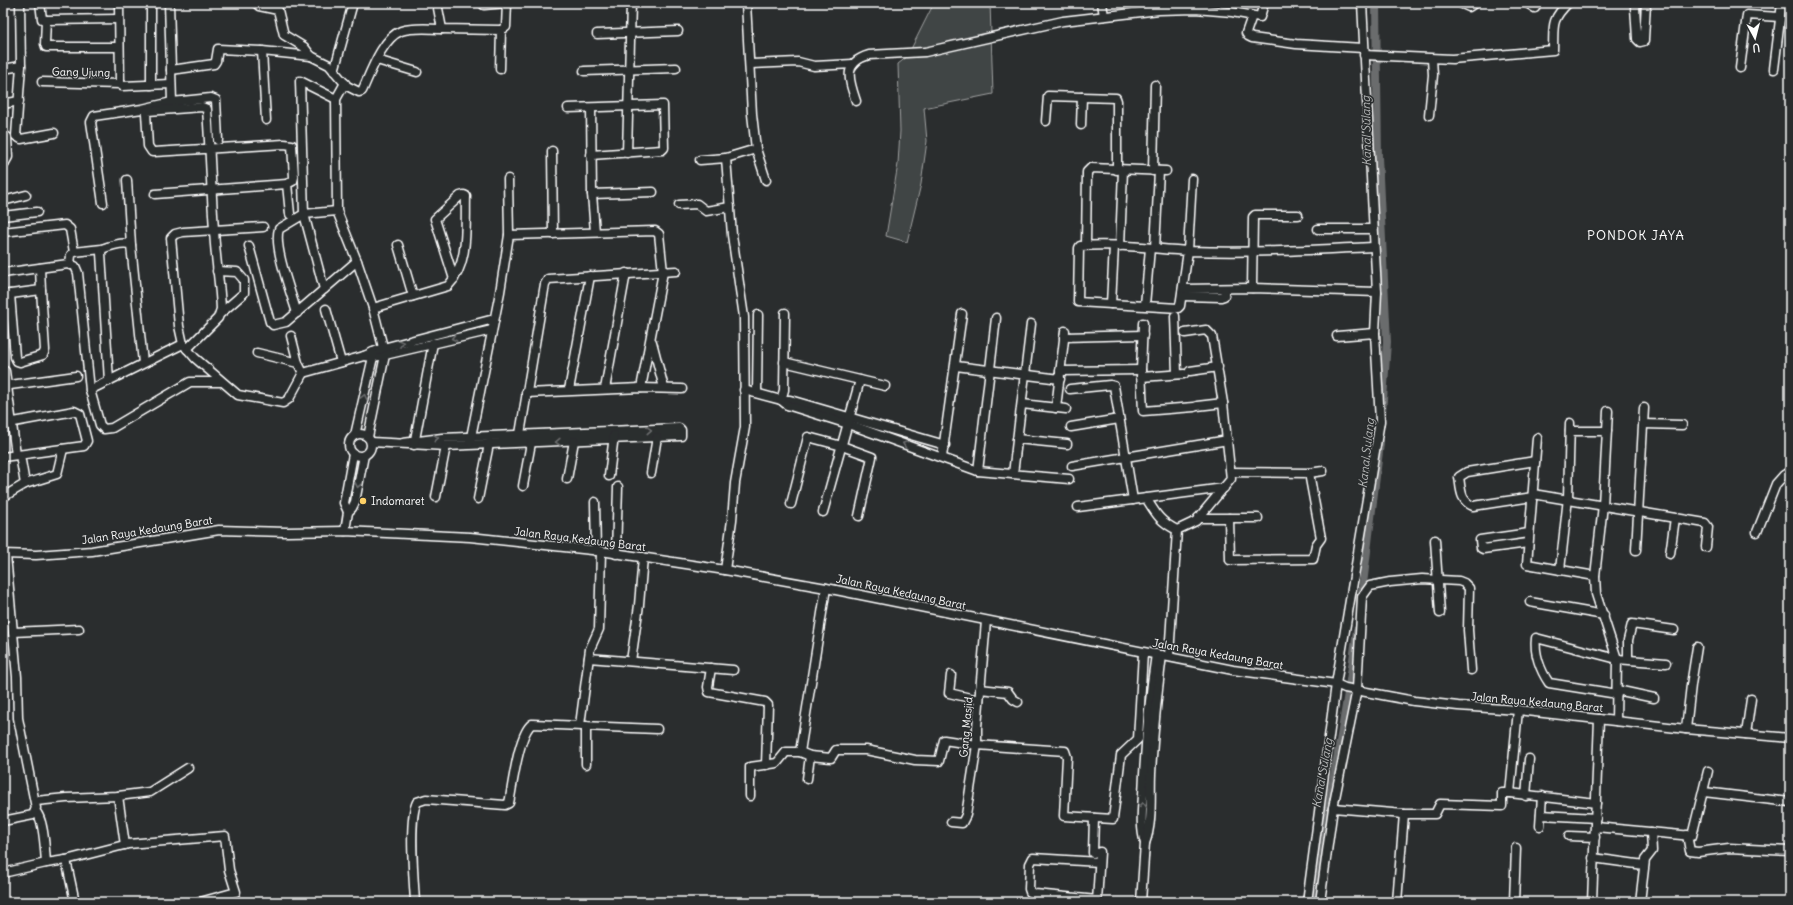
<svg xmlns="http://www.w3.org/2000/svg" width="1793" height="905" font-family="Delius,sans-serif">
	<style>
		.green { fill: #414445; stroke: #a0a2a2 }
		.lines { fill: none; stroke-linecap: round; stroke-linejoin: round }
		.canal { stroke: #6a6c6d; stroke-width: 8 }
		.minor-casing { stroke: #fff; stroke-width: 11 }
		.minor { stroke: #2a2d2e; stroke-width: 8 }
		.oneway { stroke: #6a6c6d }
		.poi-dot { fill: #ffd166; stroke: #2a2d2e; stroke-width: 1.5 }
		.labels { text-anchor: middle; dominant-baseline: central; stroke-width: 3; stroke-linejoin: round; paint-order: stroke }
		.street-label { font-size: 11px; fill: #fff; stroke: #2a2d2e }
		.poi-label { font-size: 11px; fill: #fff; stroke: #2a2d2e; text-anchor: start }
		.water-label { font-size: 12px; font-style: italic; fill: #b4b6b6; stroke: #2a2d2e }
		.quarter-label { font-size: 13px; letter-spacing: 1px; fill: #fff; stroke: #2a2d2e }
	</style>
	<rect width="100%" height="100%" fill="#2a2d2e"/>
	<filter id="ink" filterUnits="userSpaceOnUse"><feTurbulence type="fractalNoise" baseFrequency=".025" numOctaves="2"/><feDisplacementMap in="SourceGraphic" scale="8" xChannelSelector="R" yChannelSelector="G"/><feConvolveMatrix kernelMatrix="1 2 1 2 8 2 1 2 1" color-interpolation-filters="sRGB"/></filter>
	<g filter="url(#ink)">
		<polygon class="green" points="934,3 990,3 993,94 924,108 927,141 921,184 907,242 886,236 898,164 900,131 898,64 907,57"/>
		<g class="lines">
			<g class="canal">
				<polyline points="1376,3 1378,157 1387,342 1382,414"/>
				<polyline points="1361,601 1380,443"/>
				<path d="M 1314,902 C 1326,811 1346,721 1357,630"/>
			</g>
			<defs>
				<g id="minor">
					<polyline points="20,3 21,66 16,136 21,139 54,133"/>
					<polyline points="40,3 42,19 46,20"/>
					<polyline points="119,3 120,84"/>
					<polyline points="151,3 151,85"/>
					<polyline points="169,3 172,102"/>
					<path d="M 256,3 L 259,6 L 278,10 L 284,35 L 304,47 L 311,56 L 329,65 L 347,86 L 359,92 L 362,91 C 370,74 382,38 401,31 C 413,27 429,29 442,29"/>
					<polyline points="437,3 442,29 501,30 500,69"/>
					<polyline points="746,3 752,114 756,149 766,180"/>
					<polyline points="1102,3 1104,16"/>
					<polyline points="1460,3 1469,7 1475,3"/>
					<polyline points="1527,3 1535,8"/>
					<polyline points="1637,3 1635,7 1637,39 1640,42 1644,41 1644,39 1646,3"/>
					<polyline points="484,5 507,3"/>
					<polyline points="1252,16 1246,33 1248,36 1252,38 1296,44 1363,48"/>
					<polyline points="46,20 45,44 46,47 119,47"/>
					<polyline points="46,20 119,19"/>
					<polyline points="501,30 506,27 507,3"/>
					<polyline points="597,34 678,31"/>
					<polyline points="262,51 266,120"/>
					<path d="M 1364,55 L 1452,59 L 1553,50 C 1554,26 1550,21 1568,3"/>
					<polyline points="377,60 417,72"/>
					<polyline points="751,64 798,62 814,66 853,64"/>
					<polyline points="1740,68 1747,15 1780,17"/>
					<polyline points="3,69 21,66"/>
					<polyline points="1774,69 1782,3"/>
					<polyline points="171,70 214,64 216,61 218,49 262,51 311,56"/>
					<polyline points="334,71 353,3"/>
					<polyline points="584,71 676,68"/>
					<polyline points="42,82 120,84 122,86 171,84"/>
					<polyline points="345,83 336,99 337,211 357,261 373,308 385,355 368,437"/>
					<polyline points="336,99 300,81 304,214 337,211"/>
					<path d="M 856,101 C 849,80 842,63 869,55 L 925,52 L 1063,21 L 1159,10 L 1195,9 L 1232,12 L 1260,17 L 1264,3"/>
					<polyline points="3,104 19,101"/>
					<polyline points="568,108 663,105 664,148 662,150 591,155"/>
					<polyline points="591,108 592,194 595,232"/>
					<polyline points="1429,115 1433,75 1432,59"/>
					<polyline points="1046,121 1048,96 1116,98 1117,101 1117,170"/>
					<polyline points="1081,125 1082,97"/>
					<polyline points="552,151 553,234"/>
					<polyline points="627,153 631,3"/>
					<polyline points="700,160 726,158"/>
					<polyline points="3,166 8,157 7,137"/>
					<polyline points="1153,171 1155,85"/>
					<path d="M 1192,179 L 1188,251 L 1180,306 L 1178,308 L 1078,302 L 1079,248 L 1080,246 C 1117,243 1154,249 1190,251 C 1251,253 1312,250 1373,247"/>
					<polyline points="127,180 131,245"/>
					<polyline points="155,194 287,184"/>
					<polyline points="592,194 653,192"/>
					<polyline points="3,201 26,195"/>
					<polyline points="103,203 91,122 94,116 142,109 172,102 211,98 216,100 218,140"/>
					<polyline points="679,205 697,204 706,211 730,207"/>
					<polyline points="3,216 37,212"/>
					<polyline points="263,227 183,232 175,234 171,238 179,326 183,344 195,358 238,395 283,403 289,399 303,373 298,363 291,336"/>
					<polyline points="1318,229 1373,229"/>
					<polyline points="3,232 65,225 70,229 74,252"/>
					<polyline points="509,235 655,231 659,234 663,272 641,388"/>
					<polyline points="398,245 413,296"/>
					<polyline points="1086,245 1087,172 1091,168 1166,171"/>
					<polyline points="249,246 270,322 273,325 286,322 357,261"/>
					<polyline points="1120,246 1123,170"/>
					<polyline points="1155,248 1159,171"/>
					<polyline points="70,265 71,255 74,252 102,249"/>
					<polyline points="217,271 237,272 244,280 244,293 221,313"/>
					<polyline points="3,273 68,264 75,266 78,273 90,390 100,425 104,429 112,428 190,382 221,382"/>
					<polyline points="1252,288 1253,217 1255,215 1298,215"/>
					<polyline points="1184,289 1252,288 1377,292"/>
					<polyline points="10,294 15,357 17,361 20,362 43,355 45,350 41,290"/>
					<polyline points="3,295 41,290 40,268"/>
					<polyline points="1182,296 1221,297 1224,296 1225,290"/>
					<polyline points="1111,304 1114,246"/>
					<polyline points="1145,305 1150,248"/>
					<path d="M 373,308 L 448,286 C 470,264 465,224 466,196 L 464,195 L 460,196 L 435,219 L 454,279"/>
					<polyline points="326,309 341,362"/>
					<path d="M 297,313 C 291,293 273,246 279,229 L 304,214 L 324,289"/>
					<polyline points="1175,316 1177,374"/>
					<polyline points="1143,323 1141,370 1143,411 1194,407"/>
					<polyline points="1337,336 1375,333"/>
					<polyline points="1064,337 1143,335"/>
					<polyline points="652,342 664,388"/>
					<path d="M 187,349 L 218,318 L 221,309 C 220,283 215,256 214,229 C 211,189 210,149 207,109 L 202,107 L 148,111 L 146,113 L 148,146 L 152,152 L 154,152 L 284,144 L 292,145 L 294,177 L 293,181 L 287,184 L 290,214"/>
					<polyline points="257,353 298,363"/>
					<polyline points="364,356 373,357 385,355 492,330"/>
					<polyline points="784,362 885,386"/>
					<polyline points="956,366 1060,379"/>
					<polyline points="5,371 16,455"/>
					<polyline points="1060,371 1141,370"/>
					<polyline points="1190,371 1218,367"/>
					<polyline points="303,373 364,356 383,348 494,319"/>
					<polyline points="1141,377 1184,374"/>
					<path d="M 109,381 L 101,253 L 102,249 C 110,246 123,241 131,245 L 143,363"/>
					<polyline points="3,386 76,376"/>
					<polyline points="605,389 626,273"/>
					<polyline points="1070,389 1110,385 1114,386 1133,500"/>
					<polyline points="90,390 183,344"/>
					<polyline points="569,390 590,276"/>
					<polyline points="744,390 781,400 790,400 945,445"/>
					<polyline points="526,393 641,388 682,389"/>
					<polyline points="757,393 758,315"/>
					<polyline points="781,400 787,405 848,424 978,471 1069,479"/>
					<polyline points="781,400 784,390 785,313"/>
					<polyline points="1022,404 1066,409"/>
					<polyline points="1197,406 1223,403"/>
					<polyline points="1056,408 1065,331"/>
					<polyline points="1608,411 1603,505 1595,576 1596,594 1617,659 1616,721"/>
					<polyline points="3,424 74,411 80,414 87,441 84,446 3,457"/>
					<polyline points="1644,424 1682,425"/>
					<polyline points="1071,427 1119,419"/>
					<polyline points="1570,431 1607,431"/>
					<circle cx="360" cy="445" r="11"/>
					<polyline points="355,435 373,357 373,352"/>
					<polyline points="1537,438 1527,564 1595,576"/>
					<polyline points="1017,439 1067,444"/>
					<polyline points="519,440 545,284 548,279 676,271"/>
					<polyline points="371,442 446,446 680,436 681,436 681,430 679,428 442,438 403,443"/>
					<polyline points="470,442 500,292 509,235 508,179"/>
					<polyline points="414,445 433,343"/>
					<polyline points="20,455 25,484"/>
					<polyline points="942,457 962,314"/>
					<polyline points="1072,466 1228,440"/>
					<polyline points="978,471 996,318"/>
					<polyline points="1231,472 1309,473 1323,471"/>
					<polyline points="651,473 657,437"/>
					<polyline points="1013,474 1031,324"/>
					<polyline points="609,476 614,435"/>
					<polyline points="567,479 574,441"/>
					<polyline points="523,486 531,443"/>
					<polyline points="1533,494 1705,523 1708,527 1706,547"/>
					<polyline points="3,497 25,484 57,474 63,449"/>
					<polyline points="436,497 446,446"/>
					<path d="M 1533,497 L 1473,506 C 1460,501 1461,489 1459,477 L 1467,472 L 1535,461"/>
					<path d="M 1146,498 C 1156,514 1160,522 1177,530 L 1196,521 L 1231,479 L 1223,403 L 1212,336 L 1206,330 L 1185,333"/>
					<polyline points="478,499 489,444"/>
					<polyline points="595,502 596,551"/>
					<polyline points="791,504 808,437 842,446 872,457 859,516"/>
					<polyline points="1078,507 1224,488"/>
					<polyline points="348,512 344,503 353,454"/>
					<polyline points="823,512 860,380"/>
					<polyline points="1198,518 1258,518"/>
					<polyline points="1229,518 1230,560 1313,559 1316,545 1321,538 1309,473"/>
					<polyline points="345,531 348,512 352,508 355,502 364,455"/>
					<polyline points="1757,532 1776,484 1784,475 1790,471"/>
					<polyline points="1435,540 1440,613"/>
					<polyline points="1528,543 1483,549 1481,548 1480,540 1529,533"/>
					<polyline points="1636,550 1644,408"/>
					<polyline points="3,554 36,555 92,551 219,530 287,532 345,531 470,537 601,551 725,570 826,588 1233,670 1336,684 1345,688 1414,701 1458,706 1518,710 1686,729 1790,738"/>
					<polyline points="616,554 618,487"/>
					<polyline points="1670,554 1675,518"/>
					<polyline points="725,570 732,520 735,483 745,427 744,317 732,235 726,158 756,149"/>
					<polyline points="1560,570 1568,498 1570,423"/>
					<polyline points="1530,602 1604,615"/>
					<polyline points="13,632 79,629"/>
					<polyline points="1169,656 1177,530"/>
					<polyline points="589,658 733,670"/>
					<polyline points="1628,659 1628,640 1632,624 1674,630"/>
					<polyline points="631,661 639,605 643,557"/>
					<polyline points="711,668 708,687 709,692 765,702 768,705 766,765"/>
					<polyline points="951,675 949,693 979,700"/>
					<polyline points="980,689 1008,692 1013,699 1018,702"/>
					<polyline points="1617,690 1654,698"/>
					<path d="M 1617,694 L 1549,683 C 1540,670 1534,653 1536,638 L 1617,659 L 1666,663"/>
					<polyline points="1518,710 1510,793 1596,803"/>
					<polyline points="580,725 590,649 599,629 601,551"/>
					<polyline points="1686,729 1691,685 1697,647"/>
					<polyline points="1746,734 1751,699"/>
					<polyline points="800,752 826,588"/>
					<polyline points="586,764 586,726"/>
					<polyline points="807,779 810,756"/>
					<polyline points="1704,792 1790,802"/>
					<polyline points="118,796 125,845"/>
					<polyline points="750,796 750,767 777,763 786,752 800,752 810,756 831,758 836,750 866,750 915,760 939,761 944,740 977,745 1065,751 1067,757 1064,816 1113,819 1121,755 1138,739 1143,653"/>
					<polyline points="1526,796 1529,759"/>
					<polyline points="36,801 66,798 118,796 150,792 188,768"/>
					<polyline points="1333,808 1404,814 1435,814 1440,804 1502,806 1502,793 1510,793"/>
					<path d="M 35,811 C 44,817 45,851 46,863"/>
					<polyline points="1541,815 1596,818"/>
					<polyline points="3,821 33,815 36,808 18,718 17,677 6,555"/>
					<polyline points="951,822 962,823 966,815 977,745 977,727 986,621"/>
					<polyline points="1540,826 1542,796"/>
					<polyline points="1596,827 1692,836 1708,771"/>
					<polyline points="1687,835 1690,851 1698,852 1729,848 1790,851"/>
					<polyline points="1569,836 1595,837"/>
					<path d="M 1145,843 C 1140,828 1142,810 1143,795 C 1145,747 1149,701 1156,654"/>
					<polyline points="1093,853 1094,818"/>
					<polyline points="1593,858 1644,865"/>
					<polyline points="66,860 75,902"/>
					<polyline points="3,873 46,863 66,860 128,844 225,836 229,870 236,892 200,902"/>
					<polyline points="1097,900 1035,894 1030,892 1029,889 1030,864 1033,858 1099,862"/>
					<path d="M 415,902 C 414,881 408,819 417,802 L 426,799 L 505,805 L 509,803 L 510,798 C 513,782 519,733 532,724 L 657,729"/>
					<polyline points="1097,902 1100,852"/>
					<path d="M 1141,902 L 1145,843 C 1153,823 1150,796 1151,774 C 1153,734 1157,695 1162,655"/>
					<polyline points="1307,902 1336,684 1380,421 1375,333 1377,292 1362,3"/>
					<polyline points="1320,902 1333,808 1357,689 1362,597 1370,586 1390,582 1422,579 1459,581 1464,583 1469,588 1468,630 1471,670"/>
					<polyline points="1397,902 1404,814"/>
					<polyline points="1514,902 1516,848"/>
					<polyline points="1592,902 1599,719"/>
					<polyline points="1640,902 1645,860 1652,851 1651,832"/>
				</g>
			</defs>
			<use href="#minor" class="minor-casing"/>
			<use href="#minor" class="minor"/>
		</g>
		<defs><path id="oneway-chevron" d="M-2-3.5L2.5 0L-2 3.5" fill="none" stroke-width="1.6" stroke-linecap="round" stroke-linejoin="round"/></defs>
		<g class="oneway">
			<use href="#oneway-chevron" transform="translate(454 338) rotate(167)"/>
			<use href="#oneway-chevron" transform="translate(401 343) rotate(-15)"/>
			<use href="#oneway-chevron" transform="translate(364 397) rotate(-77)"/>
			<use href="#oneway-chevron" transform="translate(649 430) rotate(-3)"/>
			<use href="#oneway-chevron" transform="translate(436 438) rotate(-4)"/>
			<use href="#oneway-chevron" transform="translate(558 442) rotate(178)"/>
			<use href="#oneway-chevron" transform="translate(905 444) rotate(-160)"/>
			<use href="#oneway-chevron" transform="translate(358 485) rotate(101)"/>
			<use href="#oneway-chevron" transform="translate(1143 805) rotate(-88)"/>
		</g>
	</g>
	<circle class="poi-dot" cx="363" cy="501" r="4"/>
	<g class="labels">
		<g class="street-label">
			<text transform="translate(81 72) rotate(1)">Gang Ujung</text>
			<text transform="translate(147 530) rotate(-9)">Jalan Raya Kedaung Barat</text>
			<text transform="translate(580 539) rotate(7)">Jalan Raya Kedaung Barat</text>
			<text transform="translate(901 592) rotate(12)">Jalan Raya Kedaung Barat</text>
			<text transform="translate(1218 654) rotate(10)">Jalan Raya Kedaung Barat</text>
			<text transform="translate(1537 702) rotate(5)">Jalan Raya Kedaung Barat</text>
			<text transform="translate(966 727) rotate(-85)">Gang Masjid</text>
		</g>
		<g class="poi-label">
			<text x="371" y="501">Indomaret</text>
		</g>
		<g class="water-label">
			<text transform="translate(1366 131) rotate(-91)">Kanal Sulang</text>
			<text transform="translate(1366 453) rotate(-84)">Kanal Sulang</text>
			<text transform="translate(1322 773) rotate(-80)">Kanal Sulang</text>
		</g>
		<g class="quarter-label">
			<text x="1636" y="235">PONDOK JAYA</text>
		</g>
	</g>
	<rect width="1793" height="905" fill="none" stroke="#2a2d2e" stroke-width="16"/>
	<rect x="8" y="8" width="1777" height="889" fill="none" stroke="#fff" stroke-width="1.5" filter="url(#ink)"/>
	<g transform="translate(1755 38) rotate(173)" stroke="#2a2d2e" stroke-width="3" paint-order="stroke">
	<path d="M0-3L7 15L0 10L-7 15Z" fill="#ffffff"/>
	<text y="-6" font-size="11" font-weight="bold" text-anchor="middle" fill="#ffffff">U</text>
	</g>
</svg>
